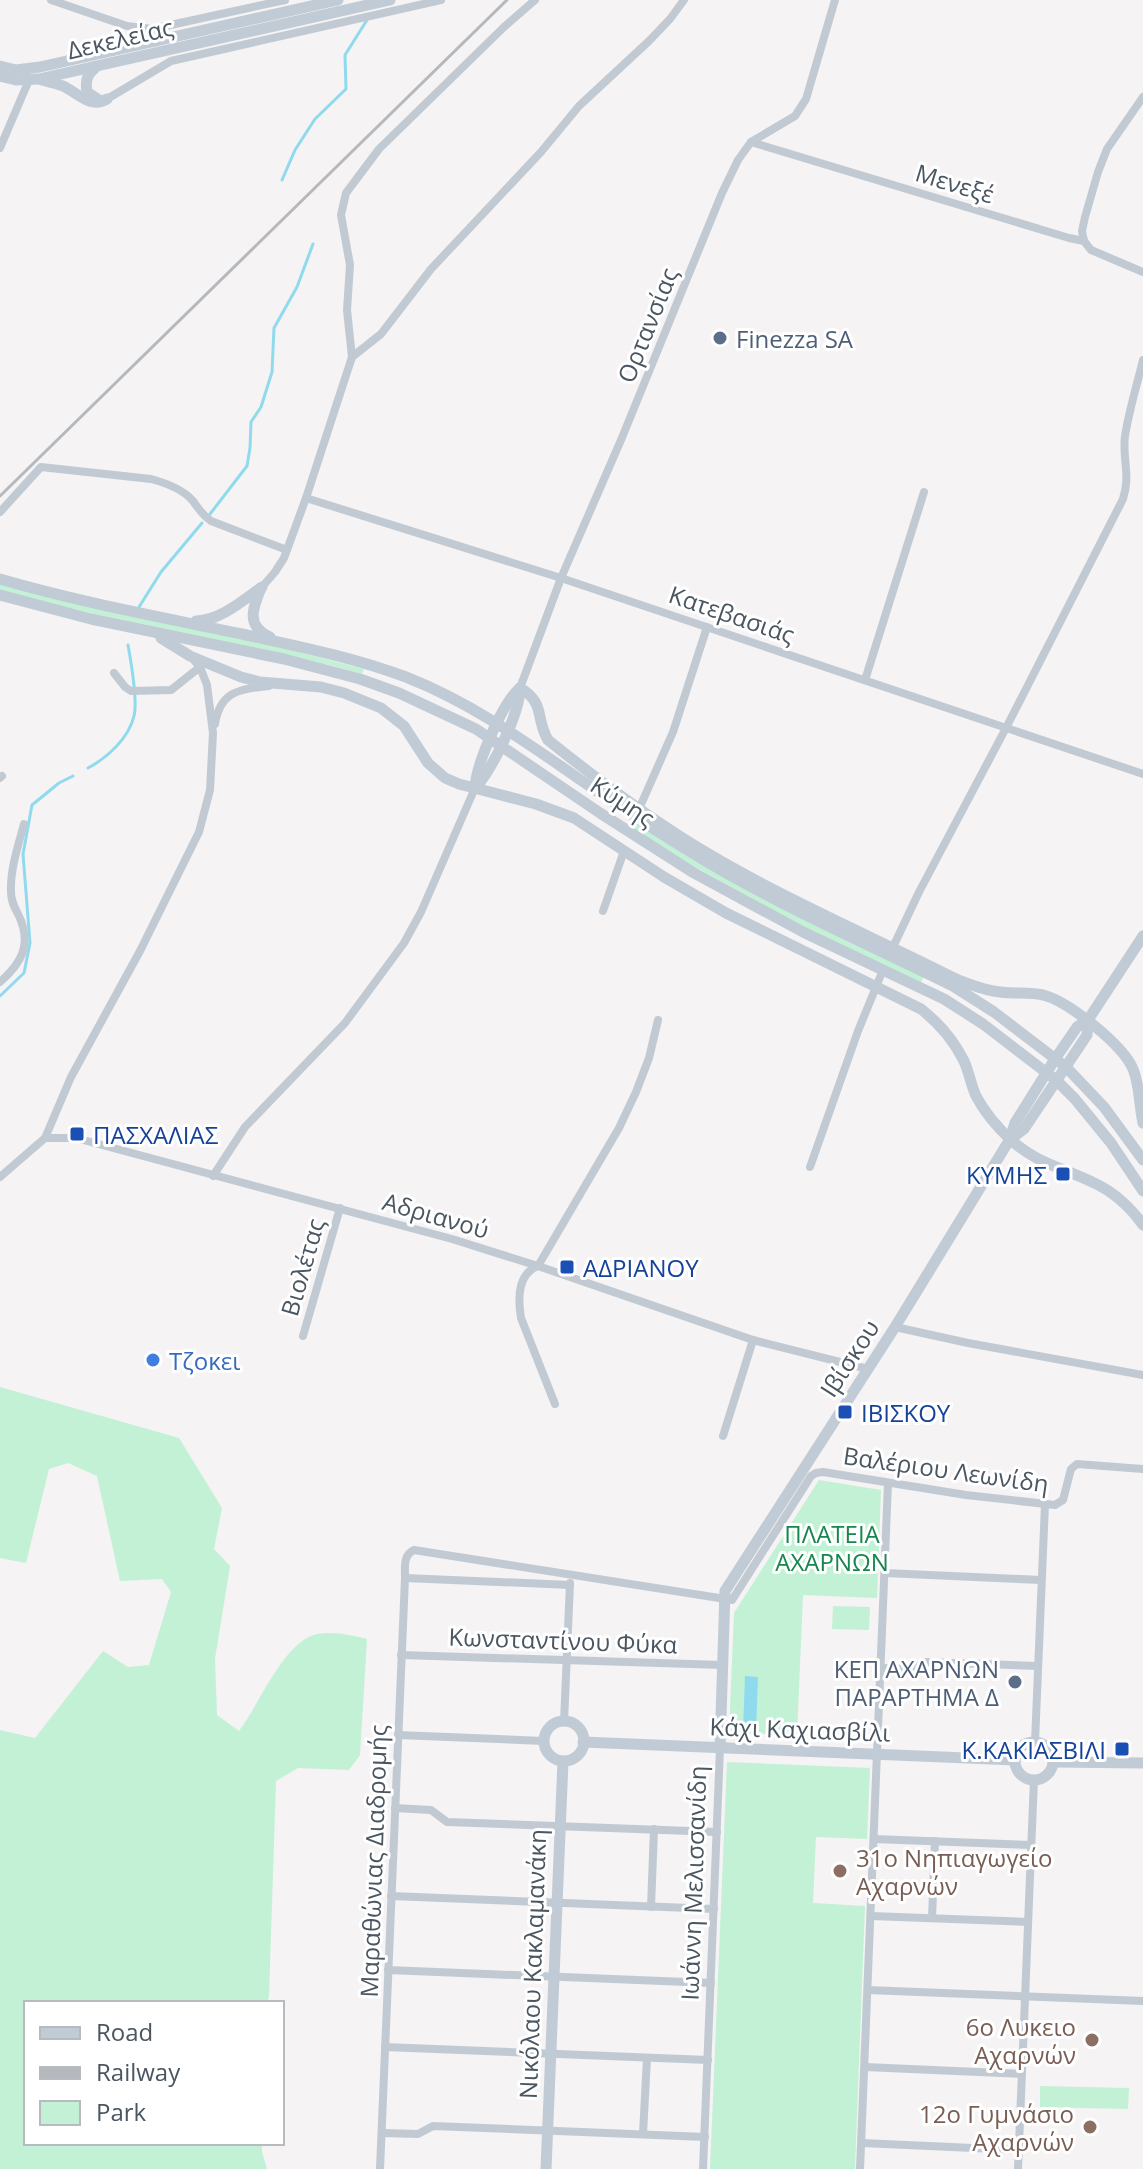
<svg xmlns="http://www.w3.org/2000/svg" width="1143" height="2169" font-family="'Open Sans',sans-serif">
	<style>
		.green { fill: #c3f1d5 }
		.water { fill: #90daee }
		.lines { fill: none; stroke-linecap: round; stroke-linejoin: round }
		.stream { stroke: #90daee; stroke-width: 3 }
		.street { stroke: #c1cad2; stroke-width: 8 }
		.secondary { stroke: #c1cbd6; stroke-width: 11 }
		.rail { stroke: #b5b8bd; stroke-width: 3 }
		.service-dot { fill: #5c6f8a; stroke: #fff; stroke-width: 3 }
		.transit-dot { fill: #1a4fb4; stroke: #fff; stroke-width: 3 }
		.shop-dot { fill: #3f7fe0; stroke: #fff; stroke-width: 3 }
		.education-dot { fill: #8d6e63; stroke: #fff; stroke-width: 3 }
		.labels { text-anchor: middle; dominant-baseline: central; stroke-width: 6; stroke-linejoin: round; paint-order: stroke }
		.street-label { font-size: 24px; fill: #4a5661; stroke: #fff }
		.service-label { font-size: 24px; fill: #4e5e75; stroke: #fff; text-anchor: start }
		.transit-label { font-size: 24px; fill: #164399; stroke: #fff; text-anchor: start }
		.shop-label { font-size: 24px; fill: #366cbe; stroke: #fff; text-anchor: start }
		.park-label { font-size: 24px; fill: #17864f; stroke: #fff }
		.education-label { font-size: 24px; fill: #785e54; stroke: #fff; text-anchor: end }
	</style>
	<rect width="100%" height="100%" fill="#f5f3f3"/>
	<g class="green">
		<path d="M 0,584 L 287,649 L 364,669 L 362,674 C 243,640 119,624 0,590 Z"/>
		<polygon points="634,823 753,894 924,977 921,982 804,927 697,868 631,827"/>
		<path d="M 0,1387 L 179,1438 L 222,1508 L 214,1549 L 230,1566 L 215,1659 L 217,1715 L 239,1731 C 259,1705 284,1641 317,1634 C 334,1631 351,1635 367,1639 L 360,1755 L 349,1770 L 298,1768 L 276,1781 L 269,1996 L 267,2003 L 26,2003 L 26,2143 L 262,2143 L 262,2152 L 267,2169 L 0,2169 L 0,1730 L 35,1738 L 103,1651 L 128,1667 L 149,1665 L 171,1592 L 162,1579 L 120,1581 L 97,1476 L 68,1463 L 49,1469 L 26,1563 L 0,1558 Z"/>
		<polygon points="819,1480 881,1490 877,1598 803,1595 797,1735 729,1733 734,1613"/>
		<polygon points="833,1606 870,1607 869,1630 832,1629"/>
		<polygon points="727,1762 870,1768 867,1839 816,1837 813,1903 865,1906 855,2169 710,2169"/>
		<polygon points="1040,2086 1129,2088 1128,2109 1040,2107"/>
	</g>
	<polygon class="water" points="745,1676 758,1677 756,1730 743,1730"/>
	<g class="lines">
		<g class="stream">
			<polyline points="282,180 295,150 315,119 346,89 345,55 367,20"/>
			<polyline points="210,514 247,466 250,448 251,422 261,407 272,372 274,328 297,287 313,244"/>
			<polyline points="139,607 161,572 202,523"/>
			<path d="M 88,768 C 107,758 129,738 134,716 C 138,700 131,662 128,645"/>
			<polyline points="0,996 24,973 30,943 23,854 32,805 59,783 73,776"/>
		</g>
		<g class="street">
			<polyline points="51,0 127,26 152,29 285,0"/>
			<polyline points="107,99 171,61 441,0"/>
			<polyline points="751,142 1069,238 1084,241 1091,250 1143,272"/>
			<polyline points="0,148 29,80"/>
			<polyline points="1084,241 1082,231 1085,217 1098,172 1107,149 1143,97"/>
			<polyline points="352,357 381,334 431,269 541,152 579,106 649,41 670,19 684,0"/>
			<polyline points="306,498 561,578 1143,774"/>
			<path d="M 0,512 L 41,467 L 151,479 C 166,483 183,489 193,501 C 199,509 202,515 211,521 L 287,550"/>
			<polyline points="262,587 275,572 284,558 306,498 352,357 347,310 350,265 341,215 346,193 379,149 504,27 535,0"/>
			<polyline points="114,673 125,687 131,691 171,690 200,667"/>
			<polyline points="865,680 924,492"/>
			<polyline points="520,688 561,578 621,440 722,193 738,160 751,142 795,116 806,99 835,0"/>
			<path d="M 215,724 C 220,691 240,689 269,686"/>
			<polyline points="0,778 2,776"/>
			<polyline points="639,809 673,732 707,627"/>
			<polyline points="603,911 624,851"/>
			<path d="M 893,947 L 919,892 L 1006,728 L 1123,499 C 1131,474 1122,460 1125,436 C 1129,410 1137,385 1143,360"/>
			<path d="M 0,982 C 22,963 32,944 19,916 C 15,908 11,902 11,892 C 10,870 18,846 24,824"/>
			<polyline points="45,1138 71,1077 140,951 199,832 210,790 213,733 207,685 200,667 193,659"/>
			<polyline points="810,1167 858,1031 883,970"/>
			<polyline points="213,1176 245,1127 345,1023 404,943 421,912 475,788"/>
			<polyline points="0,1177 45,1138 76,1138 452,1239 538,1266 753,1340 868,1369"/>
			<polyline points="895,1327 968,1343 1143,1375"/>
			<polyline points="303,1336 340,1208"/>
			<path d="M 555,1404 L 521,1318 C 518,1300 517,1274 538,1266 L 619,1128 L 636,1092 L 649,1058 L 658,1020"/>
			<polyline points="723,1436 753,1340"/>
			<polyline points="885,1573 1041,1580"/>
			<polyline points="405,1578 570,1585"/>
			<polyline points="401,1655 723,1665"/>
			<polyline points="881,1668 912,1669 925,1662 1038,1666"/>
			<polyline points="564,1722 570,1583"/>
			<polyline points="398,1735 544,1741"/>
			<polyline points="1035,1742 1045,1504"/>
			<polyline points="395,1808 431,1810 447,1822 717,1832"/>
			<polyline points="874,1839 1031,1845"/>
			<polyline points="391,1896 714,1909"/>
			<polyline points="651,1907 654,1829"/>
			<polyline points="871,1916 1028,1922"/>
			<polyline points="932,1918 935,1841"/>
			<polyline points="388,1970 711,1983"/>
			<polyline points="868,1990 1143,2001"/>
			<polyline points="385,2047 708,2060"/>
			<polyline points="865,2067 1022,2074"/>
			<polyline points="382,2133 418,2134 433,2126 705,2137"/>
			<polyline points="643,2134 647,2058"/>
			<polyline points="862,2143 1019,2150"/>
			<path d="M 380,2169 L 405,1578 C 405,1567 403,1555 414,1550 L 732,1600 L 811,1476 L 816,1473 L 823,1472 L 966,1495 L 1055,1505 L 1063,1500 L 1071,1469 L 1077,1464 L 1143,1469"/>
			<polyline points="703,2169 720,1748"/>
			<polyline points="860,2169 888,1483"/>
			<polyline points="1018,2169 1034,1779"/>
		</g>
		<g class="secondary">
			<polyline points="0,66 16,70 40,67 338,0"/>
			<path d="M 96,67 C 87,75 85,80 87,92 L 99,100"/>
			<polyline points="0,76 16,80 39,79 390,0"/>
			<path d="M 42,80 C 49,82 56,83 63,86 C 78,93 90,109 107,99"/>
			<path d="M 0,579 C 79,602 161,617 242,634 C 297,646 353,657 406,677 C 480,706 542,754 607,798 C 639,820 672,841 704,860 C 784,908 870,945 953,986 L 994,1012 L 1066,1067 L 1104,1107 L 1143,1160"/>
			<path d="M 261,588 C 253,607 245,626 270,637"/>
			<polyline points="0,595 91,619 284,659 360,679 399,693 476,729 600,813 694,873 803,932 944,999 983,1024 1056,1080 1075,1099 1111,1143 1143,1191"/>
			<path d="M 196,621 C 221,620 242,601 262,587"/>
			<path d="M 161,638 L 190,656 L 241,677 L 260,682 L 321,687 L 344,693 L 381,708 L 404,726 L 428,763 L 445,778 L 459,784 L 536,804 L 574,818 L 664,877 L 726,913 L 921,1009 C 939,1023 954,1041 964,1061 C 969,1072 971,1085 976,1096 C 984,1111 998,1128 1011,1140 C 1036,1163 1063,1168 1092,1182 C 1113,1191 1130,1207 1143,1225"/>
			<path d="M 520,688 C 546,703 535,719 548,740 C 599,781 651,820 707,853 C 788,901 875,938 958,980 C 972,985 985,991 1000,992 C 1014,994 1029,992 1043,995 C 1068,1001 1123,1045 1133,1069 C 1140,1086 1139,1105 1143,1123"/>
			<path d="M 475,788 C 476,765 502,703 520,688"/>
			<path d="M 475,788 C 492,770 520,713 520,688"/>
			<polyline points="1011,1139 1024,1129 1087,1035 1088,1020"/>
			<circle cx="564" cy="1741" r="20"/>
			<polyline points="583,1742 1015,1760"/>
			<circle cx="1034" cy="1761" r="19"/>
			<polyline points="720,1748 725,1591 895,1327 1010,1139 1015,1123 1055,1059 1077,1027 1088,1020 1143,936"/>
			<polyline points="1053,1762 1143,1763"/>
			<polyline points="546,2169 563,1761"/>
		</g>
		<polyline class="rail" points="0,496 507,0"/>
	</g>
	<g class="service-dot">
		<circle cx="720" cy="338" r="8"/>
		<circle cx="1015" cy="1682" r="8"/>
	</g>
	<g class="transit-dot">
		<rect x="69" y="1126" width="16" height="16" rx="4"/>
		<rect x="1055" y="1166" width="16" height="16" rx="4"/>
		<rect x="559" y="1259" width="16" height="16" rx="4"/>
		<rect x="837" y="1404" width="16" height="16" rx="4"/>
		<rect x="1114" y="1741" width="16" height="16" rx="4"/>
	</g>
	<circle class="shop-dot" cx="153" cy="1360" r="8"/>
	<g class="education-dot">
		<circle cx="840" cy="1871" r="8"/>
		<circle cx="1092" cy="2040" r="8"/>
		<circle cx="1090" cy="2127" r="8"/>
	</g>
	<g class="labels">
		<g class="street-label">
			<text transform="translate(120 38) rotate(-13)">Δεκελείας</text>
			<text transform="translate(955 183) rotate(17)">Μενεξέ</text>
			<text transform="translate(647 325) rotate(-68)">Ορτανσίας</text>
			<text transform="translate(732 614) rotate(19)">Κατεβασιάς</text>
			<text transform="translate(623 801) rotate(33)">Κύμης</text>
			<text transform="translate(436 1215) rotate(16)">Αδριανού</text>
			<text transform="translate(302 1267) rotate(-74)">Βιολέτας</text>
			<text transform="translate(849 1358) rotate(-57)">Ιβίσκου</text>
			<text transform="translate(946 1469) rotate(8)">Βαλέριου Λεωνίδη</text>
			<text transform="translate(563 1640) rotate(2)">Κωνσταντίνου Φύκα</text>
			<text transform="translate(800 1729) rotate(2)">Κάχι Καχιασβίλι</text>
			<text transform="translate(373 1861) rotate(-88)">Μαραθώνιας Διαδρομής</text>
			<text transform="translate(693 1883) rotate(-88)">Ιωάννη Μελισσανίδη</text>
			<text transform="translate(532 1964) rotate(-88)">Νικόλαου Κακλαμανάκη</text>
		</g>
		<g class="service-label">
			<text x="736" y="338">Finezza SA</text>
			<text x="999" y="1668" text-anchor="end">ΚΕΠ ΑΧΑΡΝΩΝ<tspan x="999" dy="28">ΠΑΡΑΡΤΗΜΑ Δ</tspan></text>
		</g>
		<g class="transit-label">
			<text x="93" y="1134">ΠΑΣΧΑΛΙΑΣ</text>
			<text x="1047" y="1174" text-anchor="end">ΚΥΜΗΣ</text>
			<text x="583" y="1267">ΑΔΡΙΑΝΟΥ</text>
			<text x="861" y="1412">ΙΒΙΣΚΟΥ</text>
			<text x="1106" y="1749" text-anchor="end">Κ.ΚΑΚΙΑΣΒΙΛΙ</text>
		</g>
		<g class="shop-label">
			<text x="169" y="1360">Τζοκει</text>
		</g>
		<g class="park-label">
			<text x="832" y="1533">ΠΛΑΤΕΙΑ<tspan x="832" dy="28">ΑΧΑΡΝΩΝ</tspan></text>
		</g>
		<g class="education-label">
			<text x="856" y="1857" text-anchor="start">31ο Νηπιαγωγείο<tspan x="856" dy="28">Αχαρνών</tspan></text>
			<text x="1076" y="2026">6ο Λυκειο<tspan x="1076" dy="28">Αχαρνών</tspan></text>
			<text x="1074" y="2113">12ο Γυμνάσιο<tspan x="1074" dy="28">Αχαρνών</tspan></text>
		</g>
	</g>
	<rect x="24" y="2001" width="260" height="144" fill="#ffffff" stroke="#b7bbc0" stroke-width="2"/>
	<rect x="40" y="2027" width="40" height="12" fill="#c1cbd6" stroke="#b7bbc0" stroke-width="2"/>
	<text x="96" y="2041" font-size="24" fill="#4a5661">Road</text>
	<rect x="40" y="2067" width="40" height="12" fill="#b5b8bd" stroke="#b7bbc0" stroke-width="2"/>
	<text x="96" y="2081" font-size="24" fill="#4a5661">Railway</text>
	<rect x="40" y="2101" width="40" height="24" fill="#c3f1d5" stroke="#b7bbc0" stroke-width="2"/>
	<text x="96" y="2121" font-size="24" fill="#4a5661">Park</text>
</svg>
